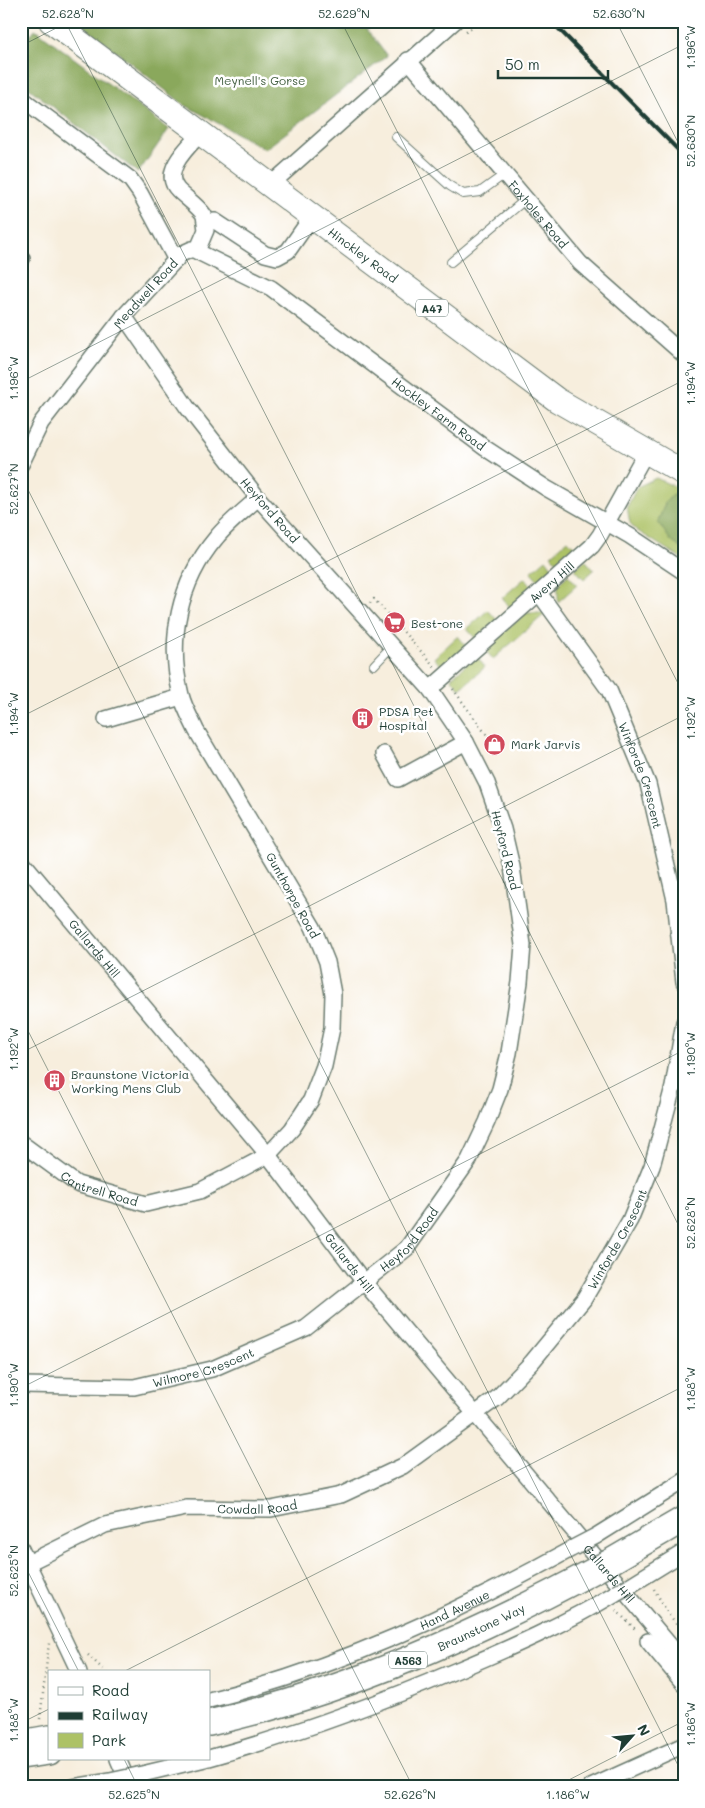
<svg xmlns="http://www.w3.org/2000/svg" width="705" height="1808" font-family="Mali,sans-serif">
	<style>
		.green { fill: #adc266; stroke: #66804d }
		.forest { fill: #8aa85b; stroke: #547248 }
		.lines { fill: none; stroke-linecap: round; stroke-linejoin: round }
		.service-casing { stroke: #6b7b6f; stroke-width: 10 }
		.minor-casing { stroke: #6b7b6f; stroke-width: 18 }
		.primary-casing { stroke: #6b7b6f; stroke-width: 26 }
		.trunk-casing { stroke: #6b7b6f; stroke-width: 28 }
		.path { stroke: #6b7b6f; stroke-width: 2.5; stroke-dasharray: 1 4; stroke-linecap: butt }
		.service { stroke: #fff; stroke-width: 8 }
		.minor { stroke: #fff; stroke-width: 15 }
		.primary { stroke: #fff; stroke-width: 24 }
		.trunk { stroke: #fff; stroke-width: 25 }
		.rail { stroke: #1f3d34; stroke-width: 4 }
		.minor-bridge-casing { stroke: #6b7b6f; stroke-width: 18; stroke-linecap: butt }
		.trunk-bridge-casing { stroke: #6b7b6f; stroke-width: 28; stroke-linecap: butt }
		.minor-bridge { stroke: #fff; stroke-width: 15 }
		.trunk-bridge { stroke: #fff; stroke-width: 25 }
		.ticks { fill: none; stroke: #1f3d34; stroke-width: 1; stroke-opacity: 0.45 }
		.labels { text-anchor: middle; dominant-baseline: central; stroke-width: 5; stroke-linejoin: round; paint-order: stroke }
		.shield { fill: #fff; stroke: #627771; stroke-width: 1 }
		.shield-label { font-size: 11px; font-weight: bold; fill: #1f3d34 }
		.park-label { font-size: 12px; fill: #425e40; stroke: #fff }
		.street-label { font-size: 12px; fill: #1f3d34; stroke: #fff }
		.poi-label { font-size: 12px; fill: #1f3d34; stroke: #fff; text-anchor: start }
		.neatline { fill: none; stroke: #1f3d34; stroke-width: 2 }
		.ticks-label { font-size: 12px; text-anchor: middle; fill: #1f3d34 }
	</style>
	<rect width="100%" height="100%" fill="#fff"/>
	<filter id="ink" filterUnits="userSpaceOnUse"><feTurbulence type="fractalNoise" baseFrequency=".02" numOctaves="2"/><feDisplacementMap in="SourceGraphic" scale="10" xChannelSelector="R" yChannelSelector="G"/><feConvolveMatrix kernelMatrix="1 2 1 2 8 2 1 2 1" color-interpolation-filters="sRGB"/></filter>
	<filter id="wash" filterUnits="userSpaceOnUse"><feTurbulence type="fractalNoise" baseFrequency=".0096" numOctaves="4" result="noise"/><feDisplacementMap in="SourceGraphic" scale="20" xChannelSelector="R" yChannelSelector="G"/><feGaussianBlur stdDeviation="1.12" result="paint"/><feColorMatrix in="noise" values="0 0 0 0 0 0 0 0 0 0 0 0 0 0 0 0 0 1.4 0 .05"/><feComposite in="paint" operator="in"/></filter>
	<g filter="url(#wash)">
		<rect width="100%" height="100%" fill="#f7eedd"/>
		<g class="green">
			<polygon points="656,478 684,491 684,560 636,530 630,523 627,507 637,487"/>
			<polygon points="568,540 577,550 560,565 551,555"/>
			<polygon points="546,559 554,570 540,582 531,572"/>
			<polygon points="585,560 594,570 584,579 575,569"/>
			<polygon points="568,575 577,585 558,602 558,584"/>
			<polygon points="525,578 533,588 511,608 502,598"/>
			<polygon points="488,610 497,620 476,639 467,629"/>
			<polygon points="526,613 546,613 493,659 484,649"/>
			<polygon points="458,636 467,647 443,668 434,658"/>
			<polygon points="476,656 485,667 460,689 451,678"/>
		</g>
		<g class="forest">
			<polygon points="77,21 361,21 387,56 265,149 183,104"/>
			<polygon points="35,29 169,129 138,173 21,82 21,47"/>
			<polygon points="673,494 684,494 684,550 671,541 658,522 665,503"/>
		</g>
	</g>
	<g filter="url(#ink)">
		<g class="lines">
			<defs>
				<g id="service">
					<polyline points="434,21 442,31"/>
					<polyline points="396,137 450,186 463,194 480,192 505,174"/>
					<polyline points="451,262 526,199"/>
					<polyline points="374,665 391,647"/>
				</g>
				<g id="minor">
					<path id="s1" d="M 408,60 L 580,263 L 684,355"/>
					<polyline points="21,98 130,179 140,193 176,260"/>
					<polyline points="269,186 455,21"/>
					<polyline points="206,222 215,221 265,254 277,257 288,251 311,218"/>
					<path d="M 197,251 L 206,230 L 204,215 C 197,205 187,199 178,190 C 160,172 189,146 201,133"/>
					<polyline points="21,259 22,259"/>
					<path id="s2" d="M 21,464 L 41,423 L 124,316 L 181,254 L 192,249 L 271,288 L 485,448 L 546,488 L 630,536 L 684,572"/>
					<path id="s3" d="M 539,593 L 609,690 L 648,784 L 675,900 L 684,982"/>
					<path id="s4" d="M 430,689 L 592,546 L 600,535 L 646,452"/>
					<polyline points="106,719 181,697"/>
					<polyline points="384,754 398,779 466,742"/>
					<path id="s5" d="M 21,860 L 268,1155 L 364,1282 L 684,1662"/>
					<path id="s6" d="M 21,1143 L 77,1184 L 146,1204 L 200,1191 L 268,1155 L 292,1129 L 311,1100 L 324,1066 L 332,1028 L 333,994 L 327,962 L 313,927 L 196,730 C 191,719 184,707 181,695 C 167,640 179,582 216,538 C 228,523 244,511 258,498"/>
					<path id="s7" d="M 21,1385 L 134,1387 L 212,1369 L 306,1328 L 407,1248 L 469,1160 L 487,1122 L 500,1089 L 509,1053 L 520,982 L 523,945 L 512,867 L 503,829 L 487,783 L 466,742 L 430,689 L 258,498 L 187,407 L 124,316"/>
					<polyline points="596,1536 684,1481"/>
					<polyline points="21,1549 79,1672"/>
					<path id="s8" d="M 28,1563 L 105,1525 L 186,1508 L 271,1509 L 341,1495 L 403,1466 L 497,1398 L 532,1362 L 584,1299 L 630,1220 L 652,1166 L 673,1087 L 684,1022"/>
					<polyline points="629,1586 684,1552"/>
					<polyline points="648,1641 684,1684"/>
					<path id="s9" d="M 209,1700 C 339,1668 456,1613 573,1548"/>
					<polyline points="21,1738 49,1733"/>
					<path d="M 209,1758 C 293,1735 375,1705 455,1671 C 510,1648 565,1624 616,1593"/>
					<polyline points="118,1759 130,1787"/>
					<polyline points="138,1775 205,1759"/>
					<polyline points="73,1787 110,1781"/>
					<polyline points="591,1787 684,1745"/>
				</g>
				<g id="primary">
					<path id="s10" d="M 51,21 L 557,400 L 684,473"/>
				</g>
				<g id="trunk">
					<polyline points="610,1562 684,1519"/>
					<path id="s11" d="M 209,1723 C 345,1693 474,1635 597,1569"/>
					<polyline points="21,1756 49,1752"/>
				</g>
			</defs>
			<use href="#service" class="service-casing"/>
			<use href="#minor" class="minor-casing"/>
			<use href="#primary" class="primary-casing"/>
			<use href="#trunk" class="trunk-casing"/>
			<g class="path">
				<polyline points="21,30 28,21"/>
				<polyline points="466,31 484,21"/>
				<polyline points="370,603 374,599 435,667"/>
				<polyline points="453,689 494,745 496,750 488,754"/>
				<polyline points="654,1589 669,1615 684,1632"/>
				<polyline points="616,1610 637,1631"/>
				<polyline points="88,1655 106,1672"/>
				<polyline points="40,1719 49,1643"/>
			</g>
			<use href="#service" class="service"/>
			<use href="#minor" class="minor"/>
			<use href="#primary" class="primary"/>
			<use href="#trunk" class="trunk"/>
			<polyline class="rail" points="551,21 684,156"/>
			<defs>
				<g id="minor-bridge">
					<polyline points="573,1548 596,1536"/>
					<polyline points="616,1593 629,1586"/>
					<polyline points="110,1781 138,1775"/>
				</g>
				<polyline id="trunk-bridge" points="597,1569 610,1562"/>
			</defs>
			<use href="#minor-bridge" class="minor-bridge-casing"/>
			<use href="#trunk-bridge" class="trunk-bridge-casing"/>
			<use href="#minor-bridge" class="minor-bridge"/>
			<use href="#trunk-bridge" class="trunk-bridge"/>
		</g>
	</g>
	<path class="ticks" d="M 65,21 L 684,1236M 341,21 L 684,695M 616,21 L 684,154M 21,46 L 70,21M 21,382 L 684,44M 21,476 L 684,1777M 21,717 L 684,380M 21,1017 L 413,1787M 21,1053 L 684,715M 21,1388 L 684,1050M 21,1558 L 79,1672M 123,1672 L 684,1386M 21,1723 L 49,1709M 124,1759 L 138,1787M 555,1787 L 684,1721"/>
	<defs>
		<symbol id="supermarket-disc" viewBox="-11 -11 22 22"><circle r="9.5" fill="#d1495b" stroke="#fff"/><path d="M-6-5.5h2.5l.6 2H6L4.5 2H-2.5L-4.4-4H-6ZM-1.5 3.2a1.3 1.3 0 1 0 .1 0ZM3 3.2a1.3 1.3 0 1 0 .1 0Z" fill="#fff"/></symbol>
		<symbol id="building-disc" viewBox="-11 -11 22 22"><circle r="9.5" fill="#d1495b" stroke="#fff"/><path d="M-4-6H4V6H1V3H-1V6H-4ZM-2.5-4.3h1.7v1.8h-1.7ZM.8-4.3h1.7v1.8H.8ZM-2.5-1h1.7V.8h-1.7ZM.8-1h1.7V.8H.8Z" fill="#fff"/></symbol>
		<symbol id="shop-disc" viewBox="-11 -11 22 22"><circle r="9.5" fill="#d1495b" stroke="#fff"/><path d="M-5-2.5h2.3a2.7 3.5 0 0 1 5.4 0H5L5.5 6h-11ZM-1.5-2.5h3a1.5 2.3 0 0 0-3 0Z" fill="#fff"/></symbol>
	</defs>
	<g fill-rule="evenodd">
		<use href="#supermarket-disc" x="382" y="610" width="25" height="25"/>
		<use href="#building-disc" x="350" y="706" width="25" height="25"/>
		<use href="#shop-disc" x="482" y="732" width="25" height="25"/>
		<use href="#building-disc" x="42" y="1068" width="25" height="25"/>
	</g>
	<g class="labels">
		<g class="shield">
			<rect x="416" y="299.5" width="32" height="17" rx="4"/>
			<rect x="389" y="1651.5" width="38" height="17" rx="4"/>
		</g>
		<g class="shield-label">
			<text x="432" y="308">A47</text>
			<text x="408" y="1660">A563</text>
		</g>
		<g class="park-label">
			<text x="260" y="80">Meynell's Gorse</text>
		</g>
		<g class="street-label">
			<text stroke="none"><textPath href="#s1" startOffset="202">Foxholes Road</textPath></text>
			<text stroke="none"><textPath href="#s10" startOffset="390">Hinckley Road</textPath></text>
			<text stroke="none"><textPath href="#s2" startOffset="212">Meadwell Road</textPath></text>
			<text stroke="none"><textPath href="#s2" startOffset="575">Hockley Farm Road</textPath></text>
			<text transform="translate(270 510) rotate(49)">Heyford Road</text>
			<text stroke="none"><textPath href="#s4" startOffset="162">Avery Hill</textPath></text>
			<text stroke="none"><textPath href="#s3" startOffset="211">Winforde Crescent</textPath></text>
			<text transform="translate(506 850) rotate(76)">Heyford Road</text>
			<text transform="translate(293 895) rotate(61)">Gunthorpe Road</text>
			<text stroke="none"><textPath href="#s5" startOffset="115">Gallards Hill</textPath></text>
			<text stroke="none"><textPath href="#s6" startOffset="92">Cantrell Road</textPath></text>
			<text stroke="none"><textPath href="#s7" startOffset="432">Heyford Road</textPath></text>
			<text stroke="none"><textPath href="#s8" startOffset="710">Winforde Crescent</textPath></text>
			<text stroke="none"><textPath href="#s5" startOffset="520">Gallards Hill</textPath></text>
			<text stroke="none"><textPath href="#s7" startOffset="185">Wilmore Crescent</textPath></text>
			<text stroke="none"><textPath href="#s8" startOffset="240">Cowdall Road</textPath></text>
			<text stroke="none"><textPath href="#s5" startOffset="925">Gallards Hill</textPath></text>
			<text stroke="none"><textPath href="#s9" startOffset="262">Hand Avenue</textPath></text>
			<text stroke="none"><textPath href="#s11" startOffset="289">Braunstone Way</textPath></text>
		</g>
		<g class="poi-label">
			<text x="411" y="623">Best-one</text>
			<text x="379" y="711">PDSA Pet<tspan x="379" dy="14">Hospital</tspan></text>
			<text x="511" y="744">Mark Jarvis</text>
			<text x="71" y="1074">Braunstone Victoria<tspan x="71" dy="14">Working Mens Club</tspan></text>
		</g>
	</g>
	<rect width="705" height="1808" fill="none" stroke="#fff" stroke-width="55"/>
	<rect x="48" y="1670" width="162" height="90" fill="#ffffff" stroke="#a5b1ae"/>
	<rect x="58" y="1687" width="25" height="8" fill="#ffffff" stroke="#a5b1ae"/>
	<text x="92" y="1696" font-size="15" fill="#1f3d34">Road</text>
	<rect x="58" y="1712" width="25" height="8" fill="#1f3d34" stroke="#a5b1ae"/>
	<text x="92" y="1720" font-size="15" fill="#1f3d34">Railway</text>
	<rect x="58" y="1733" width="25" height="15" fill="#adc266" stroke="#a5b1ae"/>
	<text x="92" y="1746" font-size="15" fill="#1f3d34">Park</text>
	<g transform="translate(632 1736) rotate(63)" stroke="#ffffff" stroke-width="4" paint-order="stroke">
	<path d="M0-4L9 19L0 12L-9 19Z" fill="#1f3d34"/>
	<text y="-8" font-size="14" font-weight="bold" text-anchor="middle" fill="#1f3d34">N</text>
	</g>
	<path d="M498 70v8h110v-8" fill="none" stroke="#1f3d34" stroke-width="2.5"/>
	<text x="505" y="70" font-size="15" fill="#1f3d34" stroke="#ffffff" stroke-width="4" paint-order="stroke">50 m</text>
	<rect x="28" y="28" width="650" height="1752" class="neatline"/>
	<g class="ticks-label">
		<text x="68" y="18">52.628°N</text>
		<text x="344" y="18">52.629°N</text>
		<text x="619" y="18">52.630°N</text>
		<text transform="translate(691 47) rotate(-90)" y="4">1.196°W</text>
		<text transform="translate(691 141) rotate(-90)" y="4">52.630°N</text>
		<text transform="translate(14 378) rotate(-90)" y="4">1.196°W</text>
		<text transform="translate(691 383) rotate(-90)" y="4">1.194°W</text>
		<text transform="translate(14 489) rotate(-90)" y="4">52.627°N</text>
		<text transform="translate(14 714) rotate(-90)" y="4">1.194°W</text>
		<text transform="translate(691 718) rotate(-90)" y="4">1.192°W</text>
		<text transform="translate(14 1049) rotate(-90)" y="4">1.192°W</text>
		<text transform="translate(691 1054) rotate(-90)" y="4">1.190°W</text>
		<text transform="translate(691 1223) rotate(-90)" y="4">52.628°N</text>
		<text transform="translate(14 1385) rotate(-90)" y="4">1.190°W</text>
		<text transform="translate(691 1389) rotate(-90)" y="4">1.188°W</text>
		<text transform="translate(14 1571) rotate(-90)" y="4">52.625°N</text>
		<text transform="translate(14 1720) rotate(-90)" y="4">1.188°W</text>
		<text transform="translate(691 1724) rotate(-90)" y="4">1.186°W</text>
		<text x="134" y="1799">52.625°N</text>
		<text x="410" y="1799">52.626°N</text>
		<text x="568" y="1799">1.186°W</text>
	</g>
</svg>
